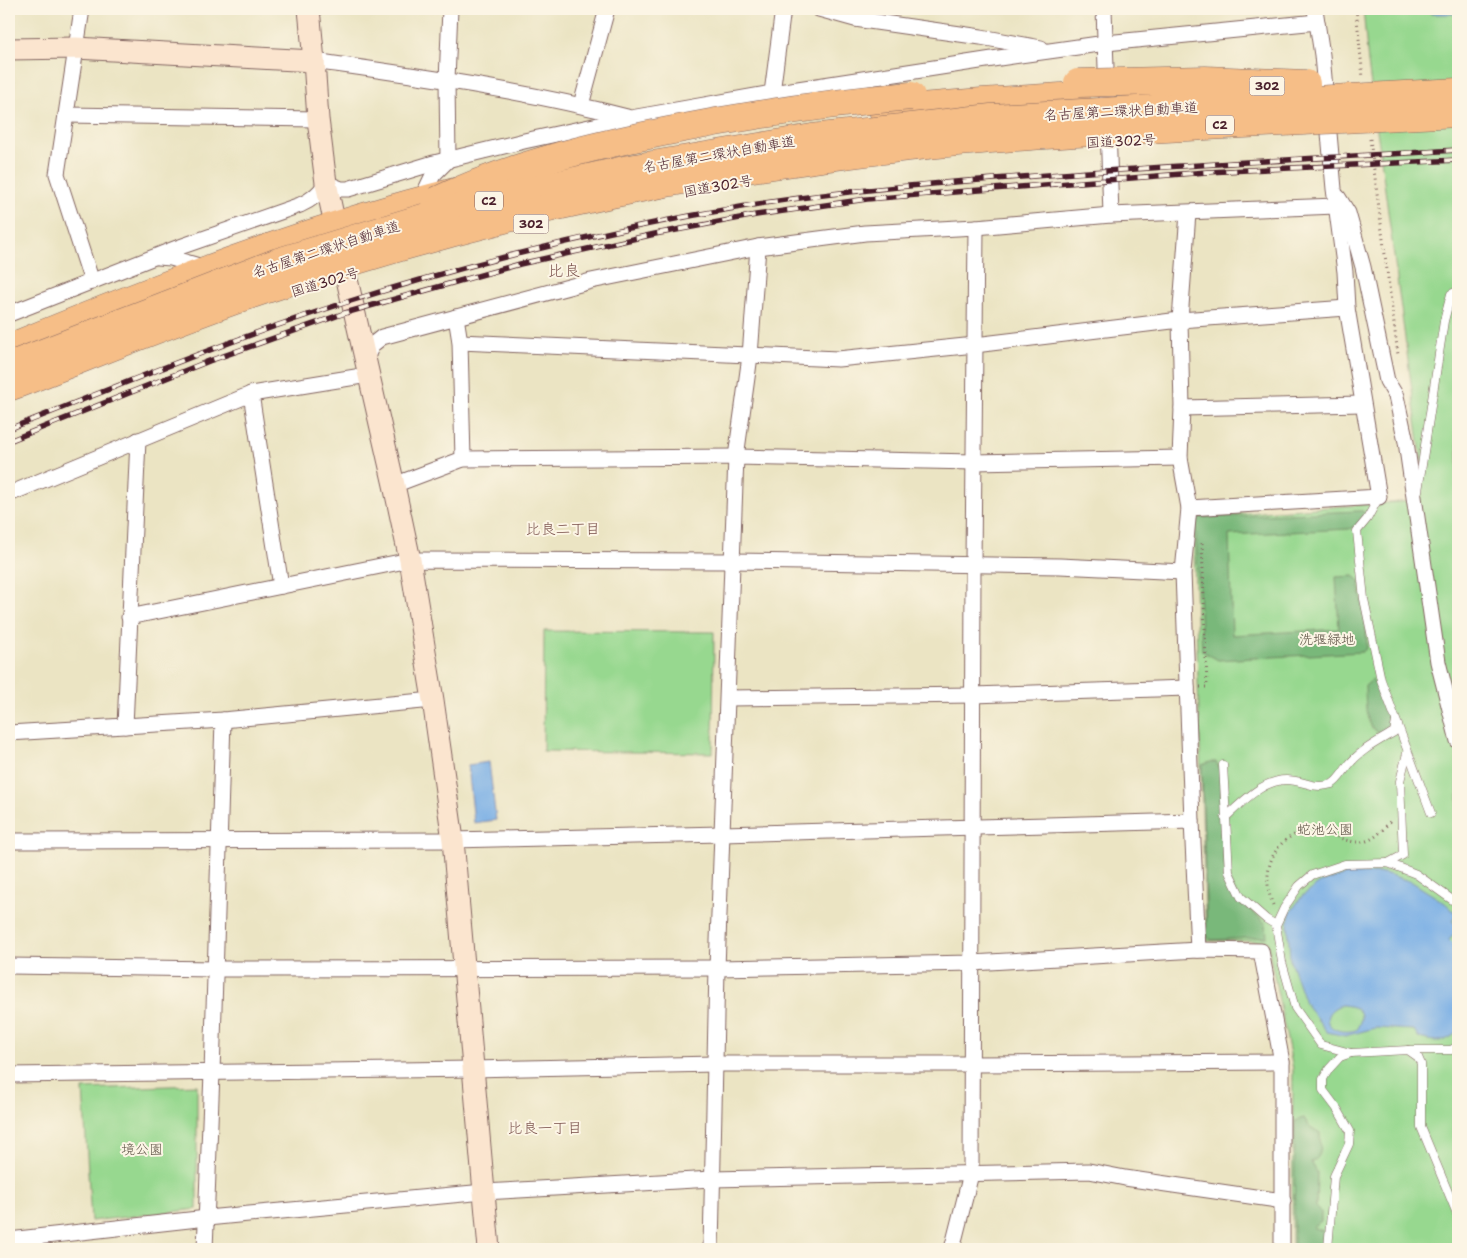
<svg xmlns="http://www.w3.org/2000/svg" width="1467" height="1258" font-family="'Shantell Sans','Klee One',sans-serif">
	<style>
		.green { fill: #97d88f; stroke: #707c5d }
		.forest { fill: #79b87a; stroke: #626c52 }
		.water { fill: #77ade5; stroke: #606688; fill-rule: evenodd }
		.lines { fill: none; stroke-linecap: round; stroke-linejoin: round }
		.lane-casing { stroke: #826460; stroke-width: 9 }
		.street-casing { stroke: #826460; stroke-width: 17 }
		.secondary-casing { stroke: #826460; stroke-width: 23 }
		.highway-casing { stroke: #826460; stroke-width: 29 }
		.path { stroke: #826460; stroke-width: 3; stroke-dasharray: 1 4; stroke-linecap: butt }
		.lane { stroke: #fff; stroke-width: 8 }
		.street { stroke: #fff; stroke-width: 15 }
		.secondary { stroke: #fbe5cf; stroke-width: 21 }
		.highway { stroke: #f6be87; stroke-width: 28 }
		.rail-casing { stroke: #4a1f2b; stroke-width: 5.5 }
		.rail { stroke: #fcf5e5; stroke-width: 4; stroke-dasharray: 11; stroke-linecap: butt }
		.highway-bridge-casing { stroke: #826460; stroke-width: 29; stroke-linecap: butt }
		.highway-bridge { stroke: #f6be87; stroke-width: 28 }
		.labels { text-anchor: middle; dominant-baseline: central; stroke-width: 4; stroke-linejoin: round; paint-order: stroke }
		.shield { fill: #fcf5e5; stroke: #7f5f63; stroke-width: 1 }
		.shield-label { font-size: 12px; font-weight: bold; fill: #4a1f2b }
		.street-label { font-size: 14px; fill: #4a1f2b; stroke: #fcf5e5 }
		.park-label { font-size: 14px; fill: #615649; stroke: #fcf5e5 }
		.neighbourhood-label { font-size: 15px; fill: #7b524d; stroke: #fcf5e5 }
		.quarter-label { font-size: 16px; fill: #7b524d; stroke: #fcf5e5 }
	</style>
	<rect width="100%" height="100%" fill="#fcf5e5"/>
	<filter id="ink" filterUnits="userSpaceOnUse"><feTurbulence type="fractalNoise" baseFrequency=".02" numOctaves="2"/><feDisplacementMap in="SourceGraphic" scale="10" xChannelSelector="R" yChannelSelector="G"/><feConvolveMatrix kernelMatrix="1 2 1 2 8 2 1 2 1" color-interpolation-filters="sRGB"/></filter>
	<filter id="wash" filterUnits="userSpaceOnUse"><feTurbulence type="fractalNoise" baseFrequency=".0096" numOctaves="4" result="noise"/><feDisplacementMap in="SourceGraphic" scale="20" xChannelSelector="R" yChannelSelector="G"/><feGaussianBlur stdDeviation="1.12" result="paint"/><feColorMatrix in="noise" values="0 0 0 0 0 0 0 0 0 0 0 0 0 0 0 0 0 1.4 0 .05"/><feComposite in="paint" operator="in"/></filter>
	<g filter="url(#wash)">
		<rect width="100%" height="100%" fill="#ebe4c3"/>
		<g class="green">
			<polygon points="1363,9 1458,9 1458,1249 1292,1249 1293,1069 1267,941 1206,941 1193,517 1414,501 1423,472 1368,63"/>
			<polygon points="544,631 714,632 713,753 543,751"/>
			<polygon points="197,1085 197,1209 91,1221 83,1089"/>
		</g>
		<g class="forest">
			<polygon points="1359,511 1363,511 1365,515 1357,525 1349,529 1229,535 1232,635 1339,629 1336,577 1354,576 1359,580 1366,629 1367,648 1362,652 1218,660 1202,651 1195,518"/>
			<path d="M 1372,680 C 1380,688 1395,718 1391,729 C 1363,743 1366,702 1365,686 Z"/>
			<polygon points="1210,762 1216,762 1221,771 1221,822 1225,872 1239,900 1266,924 1267,937 1212,940 1207,937 1202,765"/>
			<path d="M 1304,1118 L 1309,1126 L 1320,1133 C 1320,1145 1324,1157 1311,1162 L 1317,1172 L 1316,1207 L 1321,1212 L 1321,1221 L 1312,1227 L 1323,1231 L 1325,1236 L 1324,1249 L 1294,1249 L 1295,1121 Z"/>
		</g>
		<g class="water">
			<rect x="1431" y="9" width="27" height="5"/>
			<polygon points="489,762 496,820 474,823 468,765"/>
			<path d="M 1384,873 L 1412,882 L 1445,903 L 1457,914 L 1452,921 L 1458,926 L 1458,930 L 1449,940 L 1458,949 L 1458,1031 C 1445,1044 1436,1042 1419,1038 L 1414,1030 L 1375,1028 L 1345,1036 L 1327,1032 L 1305,1003 L 1290,960 L 1288,925 L 1290,913 L 1302,896 L 1320,883 L 1348,874 ZM 1341,1005 C 1359,1006 1367,1013 1356,1030 C 1328,1037 1316,1014 1341,1005 Z"/>
		</g>
	</g>
	<g filter="url(#ink)">
		<g class="lines">
			<defs>
				<g id="lane">
					<polyline points="1418,491 1444,321 1451,294 1458,291"/>
					<polyline points="1379,497 1367,519 1357,531 1364,599 1381,680 1431,813"/>
					<polyline points="1223,765 1229,872 1241,897 1266,919 1276,925"/>
					<path d="M 1225,818 C 1241,803 1263,780 1286,780 C 1304,780 1313,790 1332,784 C 1338,781 1343,772 1347,767 C 1359,751 1377,742 1394,732 L 1396,722"/>
					<polyline points="1388,863 1403,855 1400,781 1407,753"/>
					<polyline points="1408,1050 1451,1050 1458,1046"/>
					<polyline points="1351,1053 1321,1045 1295,1008 1282,962 1276,925 1284,908 1299,886 1312,875 1345,864 1388,863 1416,874 1458,904"/>
					<polyline points="1328,1249 1334,1176 1349,1144 1350,1131 1338,1110 1323,1090 1323,1079 1329,1069 1340,1057 1351,1053 1408,1050 1418,1057 1421,1064 1421,1127 1458,1216"/>
				</g>
				<g id="street">
					<polyline points="82,9 57,174 92,282"/>
					<polyline points="819,9 855,19 981,37 1041,48"/>
					<polyline points="1104,9 1111,215"/>
					<path d="M 314,61 C 419,76 524,90 627,117"/>
					<polyline points="772,93 783,9"/>
					<polyline points="581,105 607,9"/>
					<polyline points="66,115 318,119"/>
					<polyline points="1338,197 1348,213 1363,267 1387,381 1396,396 1406,442 1438,662 1458,741"/>
					<polyline points="421,200 433,175 448,160 447,80 450,9"/>
					<polyline points="1188,213 1180,320 1182,408 1180,458 1189,508 1183,572 1192,821 1198,950"/>
					<polyline points="158,257 171,258 206,268"/>
					<path d="M 9,314 L 177,248 L 300,205 C 312,200 319,194 326,183 L 341,189 L 348,189 L 434,163 L 524,141 L 631,118 L 772,93 L 999,58 L 1106,43 L 1317,22"/>
					<polyline points="456,317 460,342 463,459"/>
					<polyline points="460,342 838,359 975,345 1180,320 1347,308"/>
					<polyline points="365,361 372,345 382,337 591,281 758,247 865,233 976,227 1111,215 1336,206"/>
					<polyline points="251,394 281,586"/>
					<polyline points="1182,408 1362,404"/>
					<polyline points="394,485 463,459 736,457 974,462 1180,458"/>
					<polyline points="9,494 251,394 368,375"/>
					<polyline points="1189,508 1379,497 1347,308 1345,272 1334,189 1322,55 1315,9"/>
					<polyline points="129,617 410,560 732,561 1060,566 1183,572"/>
					<polyline points="728,698 974,695 1187,688"/>
					<polyline points="125,726 138,440"/>
					<polyline points="9,733 223,720 433,700"/>
					<polyline points="9,841 453,840 722,834 1192,821"/>
					<polyline points="9,966 215,969 717,968 972,963 1198,950 1261,951 1282,1062 1282,1249"/>
					<polyline points="9,1075 473,1069 715,1064 970,1064 1282,1062"/>
					<polyline points="9,1240 207,1218 484,1192 712,1179 1089,1171 1125,1178 1283,1201"/>
					<polyline points="205,1249 212,1073 223,720"/>
					<polyline points="711,1249 717,968 736,457 750,356 758,247"/>
					<polyline points="952,1249 971,1174 973,565 976,227"/>
				</g>
				<g id="secondary">
					<polyline points="309,9 314,61 318,119 326,183 346,275 394,485 410,560 433,700 453,840 489,1249"/>
					<polyline points="9,49 76,48 314,61"/>
				</g>
				<g id="highway">
					<polyline points="883,110 982,102 1076,96"/>
					<path d="M 9,348 C 155,288 304,229 458,191"/>
				</g>
			</defs>
			<use href="#lane" class="lane-casing"/>
			<use href="#street" class="street-casing"/>
			<use href="#secondary" class="secondary-casing"/>
			<use href="#highway" class="highway-casing"/>
			<g class="path">
				<polyline points="1356,9 1363,78"/>
				<polyline points="1370,139 1398,355"/>
				<polyline points="1200,687 1207,687 1202,543"/>
				<path d="M 1273,905 C 1257,867 1279,824 1324,832 C 1335,835 1346,842 1357,842 C 1373,843 1382,831 1391,820"/>
			</g>
			<use href="#lane" class="lane"/>
			<use href="#street" class="street"/>
			<use href="#secondary" class="secondary"/>
			<use href="#highway" class="highway"/>
			<defs>
				<g id="rail">
					<path d="M 9,429 C 120,385 231,339 344,303 C 479,260 618,227 758,204 C 855,189 951,182 1048,175 C 1185,165 1321,158 1458,150"/>
					<polyline points="9,441 209,361 345,313 520,264 655,234 756,215 867,199 1207,172 1458,160"/>
				</g>
			</defs>
			<use href="#rail" class="rail-casing"/>
			<use href="#rail" class="rail"/>
			<defs>
				<g id="highway-bridge">
					<polyline points="1078,83 1205,80 1306,84"/>
					<path d="M 436,201 C 509,166 588,147 668,131 C 748,115 829,103 911,96"/>
					<polyline points="9,366 278,262 446,211 539,189 629,169 812,138 991,118 1458,92"/>
					<path d="M 9,387 C 95,354 180,318 267,289 C 415,239 568,199 722,173 C 808,159 895,147 981,140 C 1056,133 1130,130 1205,126 C 1289,122 1374,117 1458,113"/>
				</g>
			</defs>
			<use href="#highway-bridge" class="highway-bridge-casing"/>
			<use href="#highway-bridge" class="highway-bridge"/>
		</g>
	</g>
	<g class="labels">
		<g class="shield">
			<rect x="1249.5" y="76.5" width="35" height="19" rx="4"/>
			<rect x="1206" y="115.5" width="28" height="19" rx="4"/>
			<rect x="475" y="191.5" width="28" height="19" rx="4"/>
			<rect x="513.5" y="214.5" width="35" height="19" rx="4"/>
		</g>
		<g class="shield-label">
			<text x="1267" y="86">302</text>
			<text x="1220" y="125">C2</text>
			<text x="489" y="201">C2</text>
			<text x="531" y="224">302</text>
		</g>
		<g class="street-label">
			<text transform="translate(1121 111) rotate(-3)">名古屋第二環状自動車道</text>
			<text transform="translate(1121 141) rotate(-3)">国道302号</text>
			<text transform="translate(719 154) rotate(-10)">名古屋第二環状自動車道</text>
			<text transform="translate(718 186) rotate(-10)">国道302号</text>
			<text transform="translate(326 249) rotate(-18)">名古屋第二環状自動車道</text>
			<text transform="translate(325 282) rotate(-17)">国道302号</text>
		</g>
		<g class="park-label">
			<text x="1327" y="639">洗堰緑地</text>
			<text x="1325" y="829">蛇池公園</text>
			<text x="142" y="1149">境公園</text>
		</g>
		<g class="neighbourhood-label">
			<text x="563" y="529">比良二丁目</text>
			<text x="545" y="1128">比良一丁目</text>
		</g>
		<g class="quarter-label">
			<text x="564" y="270">比良</text>
		</g>
	</g>
	<rect width="1467" height="1258" fill="none" stroke="#fcf5e5" stroke-width="30"/>
</svg>
